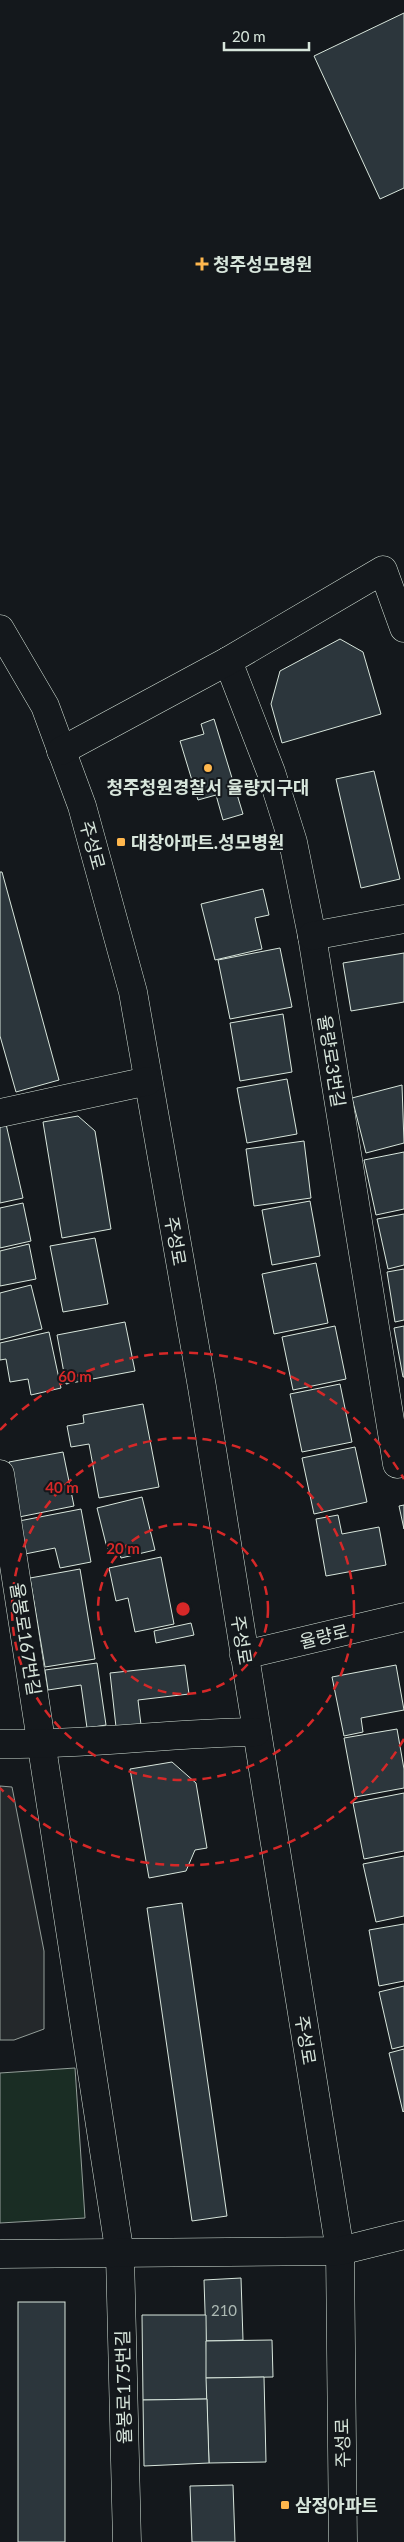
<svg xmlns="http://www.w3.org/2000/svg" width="404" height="2542" font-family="Lato,'Noto Sans KR',sans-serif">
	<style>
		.green { fill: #1a2d24; stroke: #939e99 }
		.parking { fill: #24282b; stroke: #939e99 }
		.building { fill: #2c363c; stroke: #d8e6dc }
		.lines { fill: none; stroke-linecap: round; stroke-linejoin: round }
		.minor-casing { stroke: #d8e6dc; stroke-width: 29 }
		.minor { stroke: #14181c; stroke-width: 28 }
		.ring { fill: none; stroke: #d62828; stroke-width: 2.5; stroke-dasharray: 9 6 }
		.poi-dot { fill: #ffb74d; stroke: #14181c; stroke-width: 2 }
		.labels { text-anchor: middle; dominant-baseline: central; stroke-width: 4; stroke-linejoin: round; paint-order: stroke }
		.number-label { font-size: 15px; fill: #adbab4 }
		.poi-label { font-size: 18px; font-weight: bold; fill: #d8e6dc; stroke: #14181c; text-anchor: start }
		.street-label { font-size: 18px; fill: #d8e6dc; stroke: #14181c }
		.centre { fill: #d62828; stroke: #14181c; stroke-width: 2.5 }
		.ring-label { font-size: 15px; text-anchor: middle; font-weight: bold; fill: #d62828; stroke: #14181c; stroke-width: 4; stroke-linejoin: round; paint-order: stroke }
	</style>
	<rect width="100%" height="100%" fill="#14181c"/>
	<polygon class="green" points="75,2068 85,2218 0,2223 0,2073"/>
	<polygon class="parking" points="0,1786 12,1787 44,1951 44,2029 14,2040 0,2040"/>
	<g class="building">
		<polygon points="404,13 404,188 380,199 314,56"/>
		<polygon points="340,639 363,652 381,714 282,743 271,704 280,671"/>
		<polygon points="214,719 243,814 223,820 216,795 198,800 180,741 204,734 201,724"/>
		<polygon points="374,771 400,879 361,888 336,779"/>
		<polygon points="0,872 2,872 59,1080 16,1092 0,1036"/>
		<polygon points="263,889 269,915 255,918 262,949 215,960 201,904"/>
		<polygon points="280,948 292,1007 230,1019 218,960"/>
		<polygon points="404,953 404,1002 351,1011 343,963"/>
		<polygon points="283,1014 292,1072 240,1081 230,1023"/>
		<polygon points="287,1079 297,1134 247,1143 237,1088"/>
		<polygon points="402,1085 404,1143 366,1153 352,1098"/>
		<polygon points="78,1116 95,1131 111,1229 62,1238 43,1122"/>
		<polygon points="6,1124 23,1198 0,1203 0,1126"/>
		<polygon points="304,1141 311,1198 254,1206 246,1149"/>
		<polygon points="404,1152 404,1209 376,1215 364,1160"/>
		<polygon points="310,1201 320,1256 272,1265 262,1210"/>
		<polygon points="23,1203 31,1241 0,1248 0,1208"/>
		<polygon points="404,1214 404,1265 388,1269 377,1219"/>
		<polygon points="95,1238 108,1304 63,1312 50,1246"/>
		<polygon points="29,1244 36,1279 0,1286 0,1251"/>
		<polygon points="316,1263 328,1323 274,1334 262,1274"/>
		<polygon points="404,1269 404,1320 395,1322 387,1272"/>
		<polygon points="31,1285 42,1329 0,1340 0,1293"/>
		<polygon points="125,1322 135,1371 66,1384 57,1335"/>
		<polygon points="335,1326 346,1379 293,1390 282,1337"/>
		<polygon points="404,1326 404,1377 403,1377 394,1328"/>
		<polygon points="49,1332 61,1388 31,1395 28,1379 10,1382 6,1359 0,1360 0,1343"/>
		<polygon points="340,1384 352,1442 302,1452 290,1394"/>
		<polygon points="143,1404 159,1487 99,1498 89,1444 71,1447 67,1426 84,1423 83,1415"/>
		<polygon points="355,1447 367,1502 314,1514 302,1458"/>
		<polygon points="63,1452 74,1506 19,1517 9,1462"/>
		<polygon points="142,1497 155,1550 121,1558 118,1545 107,1548 97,1508"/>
		<polygon points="404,1505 404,1529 399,1506"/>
		<polygon points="81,1509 91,1562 60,1568 55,1548 25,1554 19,1521"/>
		<polygon points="338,1515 342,1534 379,1527 386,1565 326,1576 316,1519"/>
		<polygon points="161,1557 174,1624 135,1632 128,1598 116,1601 109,1568"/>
		<polygon points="80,1569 95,1659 45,1667 30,1578"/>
		<polygon points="191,1623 194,1635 156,1643 154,1631"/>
		<polygon points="97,1663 106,1725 87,1728 81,1685 48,1690 45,1670"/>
		<polygon points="185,1665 189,1694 138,1700 142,1733 117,1736 110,1673"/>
		<polygon points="396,1665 404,1710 361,1718 363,1732 344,1736 332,1677"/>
		<polygon points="397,1729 404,1769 404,1788 355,1797 344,1738"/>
		<polygon points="172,1762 196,1783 207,1848 195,1850 186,1871 149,1878 130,1769"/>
		<polygon points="404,1793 404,1851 364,1859 353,1803"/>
		<polygon points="404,1856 404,1916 376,1922 363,1864"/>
		<polygon points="182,1903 227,2216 192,2221 147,1908"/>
		<polygon points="404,1924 404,1981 379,1986 369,1930"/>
		<polygon points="404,1986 404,2046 392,2049 379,1992"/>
		<polygon points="404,2049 404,2111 403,2112 389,2053"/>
		<polygon points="241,2278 243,2340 206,2341 204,2280"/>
		<rect x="18" y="2302" width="47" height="240"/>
		<polygon points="142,2315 206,2315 207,2399 143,2400"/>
		<polygon points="272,2340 273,2377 206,2378 206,2341"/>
		<polygon points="264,2377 266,2462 209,2463 206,2378"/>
		<polygon points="207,2399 209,2463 144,2466 143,2400"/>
		<polygon points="233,2485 235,2542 192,2542 190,2486"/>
	</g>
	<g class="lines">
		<defs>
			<g id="minor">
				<polyline points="0,629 45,706 82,806 133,992 202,1387 340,2251 343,2542"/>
				<polyline points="228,661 271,772 293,842 312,936 397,1464 404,1462"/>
				<polyline points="61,751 228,661 383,570 404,628"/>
				<polyline points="312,936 404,919"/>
				<polyline points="0,1113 148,1081"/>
				<polyline points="0,1474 120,2255 127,2542"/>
				<polyline points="244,1655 404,1617"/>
				<path d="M 0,1744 C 85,1745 170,1733 256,1732"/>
				<polyline points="0,2254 340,2251 404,2235"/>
			</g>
		</defs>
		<use href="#minor" class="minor-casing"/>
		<use href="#minor" class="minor"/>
	</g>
	<g class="ring">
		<circle cx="183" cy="1609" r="85"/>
		<circle cx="183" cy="1609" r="171"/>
		<path d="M404 1739A256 256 0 0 1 0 1788M0 1430A256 256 0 0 1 404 1479"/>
	</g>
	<g class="poi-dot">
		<path d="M199.5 256.5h5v5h5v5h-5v5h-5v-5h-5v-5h5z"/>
		<circle cx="208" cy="768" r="5"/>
		<rect x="116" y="837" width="10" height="10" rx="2.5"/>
		<rect x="280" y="2500" width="10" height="10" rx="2.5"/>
	</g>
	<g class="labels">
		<g class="number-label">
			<text x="224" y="2310">210</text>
		</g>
		<g class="poi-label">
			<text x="213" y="264">청주성모병원</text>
			<text x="208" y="787" text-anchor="middle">청주청원경찰서 율량지구대</text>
			<text x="131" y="842">대창아파트.성모병원</text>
			<text x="295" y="2505">삼정아파트</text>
		</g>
		<g class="street-label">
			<text transform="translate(93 845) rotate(75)">주성로</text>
			<text transform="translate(332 1061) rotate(81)">율량로3번길</text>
			<text transform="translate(176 1241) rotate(80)">주성로</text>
			<text transform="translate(324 1636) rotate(-14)">율량로</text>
			<text transform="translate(26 1639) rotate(81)">율봉로167번길</text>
			<text transform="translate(242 1640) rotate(81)">주성로</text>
			<text transform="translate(306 2040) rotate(81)">주성로</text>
			<text transform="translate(123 2387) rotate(-91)">율봉로175번길</text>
			<text transform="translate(342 2443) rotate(-91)">주성로</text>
		</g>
	</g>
	<circle cx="183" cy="1609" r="8" class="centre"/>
	<g class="ring-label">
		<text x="75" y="1382">60 m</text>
		<text x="62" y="1493">40 m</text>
		<text x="123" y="1554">20 m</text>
	</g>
	<path d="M224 42v8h85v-8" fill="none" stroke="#d8e6dc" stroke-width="2.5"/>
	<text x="232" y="42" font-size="15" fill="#d8e6dc" stroke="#14181c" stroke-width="4" paint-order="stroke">20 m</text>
</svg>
